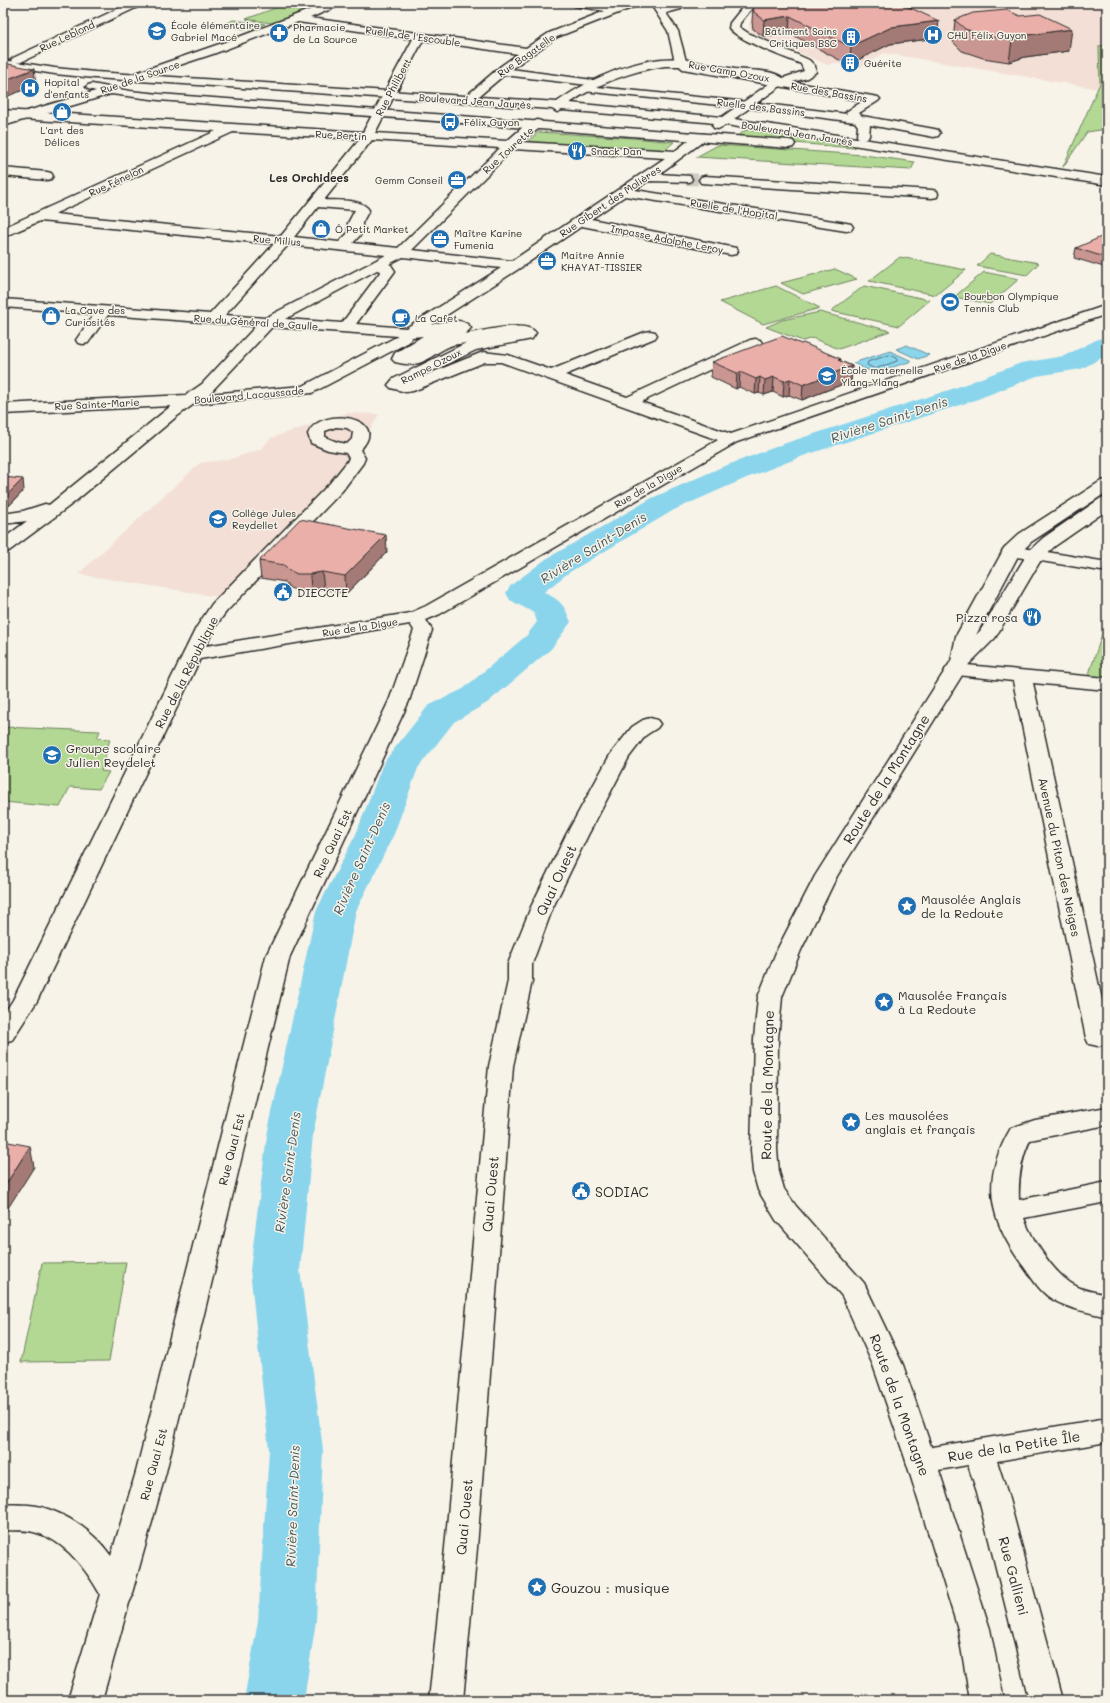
<svg xmlns="http://www.w3.org/2000/svg" width="1110" height="1703" font-family="Mali,sans-serif">
	<style>
		.built { fill: #f3dfd5 }
		.green { fill: #b2d893; stroke: #6e825f }
		.water { fill: #8bd5ec; stroke: #65919f }
		.lines { fill: none; stroke-linecap: round; stroke-linejoin: round }
		.shore { stroke: #516f78; stroke-width: 1 }
		.stream { stroke: #65919f; stroke-width: 3.5 }
		.river { fill: #8bd5ec; fill-rule: evenodd }
		.minor-tunnel { stroke: #cecbc2; stroke-width: 12; stroke-dasharray: 12 6; stroke-linecap: butt }
		.minor-casing { stroke: #2b2b2b; stroke-width: 3 }
		.major-casing { stroke: #2b2b2b; stroke-width: 3 }
		.minor { fill: #f7f3e8; fill-rule: evenodd }
		.major { fill: #f7f3e8; fill-rule: evenodd }
		.wall { fill: #c99691; stroke: #2b2b2b }
		.shaded-wall { fill: #a47a76; stroke: #2b2b2b }
		.building { fill: #eaafa9; stroke: #2b2b2b }
		.labels { text-anchor: middle; dominant-baseline: central; stroke-width: 3; stroke-linejoin: round; paint-order: stroke }
		.far-poi-label { font-size: 10px; fill: #2b2b2b; stroke: #f7f3e8; text-anchor: start }
		.far-street-label { font-size: 10px; fill: #2b2b2b; stroke: #f7f3e8 }
		.far-neighbourhood-label { font-size: 11px; font-weight: bold; fill: #2b2b2b; stroke: #f7f3e8 }
		.poi-label { font-size: 12px; fill: #2b2b2b; stroke: #f7f3e8; text-anchor: start }
		.street-label { font-size: 12px; fill: #2b2b2b; stroke: #f7f3e8 }
		.water-label { font-size: 13px; font-style: italic; fill: #43565b; stroke: #f7f3e8 }
		.near-street-label { font-size: 14px; fill: #2b2b2b; stroke: #f7f3e8 }
		.near-poi-label { font-size: 14px; fill: #2b2b2b; stroke: #f7f3e8; text-anchor: start }
	</style>
	<rect width="100%" height="100%" fill="#f7f3e8"/>
	<filter id="ink" filterUnits="userSpaceOnUse"><feTurbulence type="fractalNoise" baseFrequency=".025" numOctaves="2"/><feDisplacementMap in="SourceGraphic" scale="8" xChannelSelector="R" yChannelSelector="G"/><feConvolveMatrix kernelMatrix="1 2 1 2 8 2 1 2 1" color-interpolation-filters="sRGB"/></filter>
	<g filter="url(#ink)">
		<g class="built">
			<polygon points="764,3 1107,3 1107,79 1099,89 884,53 861,67 834,63 828,65 753,33 749,28 749,23"/>
			<polygon points="347,413 379,414 354,459 219,597 78,574 200,463 231,459 261,449 271,438"/>
		</g>
		<g class="green">
			<polygon points="286,4 310,9 271,23 246,19"/>
			<polygon points="233,20 265,24 253,30 222,26"/>
			<polygon points="1107,45 1107,129 1087,132 1063,167 1100,83 1099,46"/>
			<polygon points="749,128 857,146 854,148 734,138"/>
			<polygon points="539,132 633,138 674,142 663,152 620,149 615,146 574,144 577,147 526,143"/>
			<polygon points="718,145 864,155 915,162 911,170 696,157"/>
			<polygon points="990,254 1039,263 1027,275 977,266"/>
			<polygon points="900,257 966,270 936,295 869,281"/>
			<polygon points="835,269 857,279 803,294 781,283"/>
			<polygon points="984,272 1019,279 990,304 954,297"/>
			<polygon points="776,286 820,308 763,324 720,302"/>
			<polygon points="864,286 930,300 899,326 831,311"/>
			<polygon points="820,312 890,331 839,349 812,338 803,341 766,327 782,320"/>
			<polygon points="1107,619 1107,681 1087,680"/>
			<polygon points="3,727 100,731 97,738 110,739 101,771 109,772 99,789 70,787 60,807 3,802"/>
			<polygon points="126,1262 109,1361 21,1362 42,1263"/>
		</g>
		<g class="water">
			<polygon points="907,345 929,355 918,359 896,349"/>
			<polygon points="890,351 912,361 874,373 853,363"/>
		</g>
		<g class="lines">
			<polygon class="shore" points="890,355 897,358 897,361 875,369 867,365 868,362"/>
			<polyline class="stream" points="344,6 352,3"/>
			<path class="river" d="M 1107,337 L 1107,355 L 1081,369 L 1037,376 L 975,400 L 806,455 L 744,479 L 674,510 L 568,573 L 544,592 C 562,602 563,603 571,622 L 551,649 L 487,703 L 454,722 L 418,768 L 394,834 L 356,911 L 313,1135 L 300,1270 L 323,1450 L 316,1621 L 304,1700 L 244,1700 L 258,1621 L 269,1450 L 250,1270 L 267,1135 L 316,911 L 356,834 L 382,766 L 387,758 L 428,706 L 463,689 L 527,635 L 537,622 L 534,613 L 510,600 L 506,593 L 510,586 L 546,559 L 652,498 L 722,467 L 786,443 L 955,388 L 1021,363 L 1064,356 L 1098,339 Z"/>
			<polyline class="minor-tunnel" points="686,179 705,180"/>
			<defs>
				<g id="minor">
					<polygon points="130,3 143,3 142,5 21,62 13,62 11,60 13,58"/>
					<path d="M 327,3 L 341,3 L 340,5 L 310,18 L 526,48 L 549,33 L 605,11 L 575,6 L 570,3 L 594,3 L 616,7 L 626,3 L 640,3 L 639,5 L 557,37 L 511,69 L 600,81 L 602,83 L 600,85 L 596,86 L 504,75 L 472,102 L 464,102 L 462,100 L 464,98 L 501,66 L 518,54 L 423,40 L 375,133 L 507,141 L 523,127 L 537,120 L 541,121 L 543,124 L 541,127 L 521,142 L 675,151 L 697,134 L 705,134 L 707,137 L 705,140 L 659,174 L 690,176 L 692,179 L 690,182 L 648,181 L 635,190 L 846,223 L 851,224 L 853,227 L 851,230 L 846,231 L 625,196 L 591,219 L 736,248 L 738,251 L 736,254 L 731,255 L 582,226 L 520,268 L 431,325 C 442,322 463,316 471,328 L 465,334 C 481,332 527,319 536,333 L 532,339 L 476,350 L 416,379 L 483,352 L 508,355 L 551,370 L 645,332 L 650,331 L 655,332 L 657,335 L 655,338 L 565,375 L 627,397 L 750,340 L 755,339 L 760,340 L 762,343 L 760,346 L 641,402 L 731,434 L 1107,305 L 1107,314 L 737,442 L 440,614 L 426,620 L 432,630 L 409,701 L 290,956 L 166,1472 L 132,1593 L 133,1595 L 129,1603 L 102,1700 L 68,1700 L 100,1594 C 86,1569 65,1541 37,1533 C 26,1529 14,1531 3,1530 L 3,1504 C 14,1505 26,1504 37,1506 C 67,1513 93,1531 111,1556 L 136,1472 L 266,956 L 389,701 L 414,630 L 410,624 L 200,659 L 37,1001 L 12,1040 L 3,1042 L 3,1015 L 13,1000 L 196,628 L 212,604 L 330,483 L 347,462 L 349,458 L 346,453 L 328,450 L 311,443 L 308,434 C 319,405 393,417 360,450 L 365,458 L 363,463 L 342,491 L 226,612 L 214,628 L 206,646 L 410,613 L 426,606 L 718,440 L 501,362 L 485,362 L 413,391 L 406,392 L 391,388 L 388,385 L 393,379 L 466,343 C 460,344 453,344 448,347 C 425,358 423,369 395,362 L 392,359 L 395,353 L 423,336 L 412,337 L 409,342 L 312,393 L 194,404 L 176,417 L 72,504 L 9,551 L 3,552 L 3,539 L 27,521 L 3,524 L 3,514 L 23,511 L 45,504 L 49,505 L 171,406 L 3,414 L 3,404 L 186,395 L 202,384 L 256,326 L 108,315 L 88,343 L 83,344 L 78,343 L 76,340 L 94,314 L 3,307 L 3,299 L 210,314 L 274,244 L 40,221 L 3,237 L 3,228 L 216,131 L 3,118 L 3,110 L 363,132 L 413,39 L 298,22 L 213,54 L 131,81 L 127,80 L 125,78 L 127,76 L 231,40 ZM 233,132 L 360,139 L 281,236 L 54,214 ZM 372,140 L 500,148 L 398,248 L 353,243 L 362,233 L 362,223 L 369,210 C 362,198 337,201 324,200 ZM 513,149 L 665,158 L 512,261 L 412,250 ZM 318,207 L 355,210 L 348,223 L 348,233 L 339,242 L 294,237 ZM 288,245 L 386,255 L 265,318 L 225,315 ZM 403,257 L 501,268 L 406,328 L 356,324 L 395,271 L 391,265 L 389,264 ZM 377,270 L 381,271 L 342,323 L 285,319 ZM 272,327 L 398,336 L 303,386 L 209,394 ZM 336,427 L 347,428 L 353,432 L 352,439 L 347,444 L 337,442 L 325,437 L 325,431 Z"/>
					<polygon points="650,3 660,3 663,7 673,5 675,3 685,3 681,9 666,13 678,31 686,61 690,64 878,97 880,99 878,101 859,113 862,116 934,129 938,130 940,133 938,136 934,137 870,125 869,136 867,139 859,139 857,136 858,126 855,122 748,108 583,91 581,89 583,87 587,86 748,102 847,114 846,112 863,101 683,69 675,62 668,31"/>
					<polygon points="3,168 47,172 51,173 53,176 51,179 47,180 3,176"/>
					<polygon points="705,176 932,190 937,191 938,194 937,197 932,198 701,183 699,180 701,177"/>
					<polygon points="1011,546 1101,561 1107,560 1107,570 1101,571 1005,555 1002,551 1005,547"/>
					<polygon points="955,664 1107,678 1107,690 1033,683 1107,1023 1107,1044 1098,1046 1089,1044 1086,1038 1013,681 948,674 945,670 948,666"/>
					<polygon points="650,718 657,720 660,724 657,728 646,735 629,757 588,835 553,907 532,964 532,981 513,1066 477,1548 463,1700 429,1700 445,1548 489,1066 508,981 508,964 531,907 566,835 610,755 632,727 643,720"/>
					<path d="M 1107,1107 L 1107,1125 L 1030,1140 C 1021,1159 1018,1178 1019,1200 L 1107,1182 L 1107,1202 L 1024,1218 C 1031,1239 1055,1275 1074,1285 C 1084,1291 1096,1292 1107,1295 L 1107,1317 C 1089,1312 1068,1309 1052,1299 C 1040,1292 1032,1278 1024,1267 C 989,1221 980,1180 1011,1128 L 1035,1120 Z"/>
					<polygon points="1107,1418 1107,1442 997,1461 1007,1492 1063,1700 1029,1700 977,1492 968,1465 921,1473 910,1470 906,1461 910,1452 921,1449"/>
				</g>
				<g id="major">
					<path d="M 746,3 L 756,3 L 740,23 L 739,27 L 748,33 L 809,60 L 815,66 L 816,72 L 807,78 L 782,85 L 734,119 L 1107,177 L 1107,185 L 726,125 L 718,129 L 714,128 L 712,125 L 713,123 L 705,122 L 562,110 L 557,112 L 552,109 L 95,78 L 55,74 L 3,66 L 3,60 L 55,68 L 95,72 L 557,102 C 589,79 641,55 681,59 C 691,60 699,63 708,65 C 717,67 726,67 735,69 C 749,71 771,69 783,78 L 804,71 L 801,64 C 784,57 739,41 729,28 L 730,23 ZM 665,66 L 683,66 L 707,71 L 773,81 L 722,117 L 570,103 C 598,83 631,71 665,66 Z"/>
					<polygon points="92,84 130,91 159,94 789,140 793,141 795,144 793,147 789,148 159,100 111,94 3,126 3,118 96,91 88,89 86,87 88,85"/>
					<polygon points="1107,480 1107,492 1031,542 1019,554 976,635 980,631 1029,551 1043,538 1101,498 1107,497 1107,510 1055,546 1042,558 995,638 969,664 837,876 801,950 782,997 778,1039 777,1150 779,1172 784,1189 796,1206 864,1283 903,1365 936,1461 990,1629 1004,1700 970,1700 958,1629 906,1461 873,1365 842,1296 776,1220 758,1190 753,1172 751,1150 754,1039 758,997 777,950 815,876 951,661 956,636 1005,547 1019,534 1101,481"/>
				</g>
			</defs>
			<use href="#minor" class="minor-casing"/>
			<use href="#major" class="major-casing"/>
			<use href="#minor" class="minor"/>
			<use href="#major" class="major"/>
		</g>
		<g class="wall">
			<polygon points="753,5 910,8 937,38 890,44 850,64 845,63 789,33 763,36 753,29 752,22"/>
			<polygon points="955,20 1069,51 1025,57 1009,62 983,58 962,51 953,42"/>
			<polygon points="1107,239 1107,268 1074,258 1076,248"/>
			<polygon points="801,344 852,366 851,381 802,400 789,395 783,397 773,392 764,395 759,393 755,394 739,387 736,389 711,377 712,362"/>
			<polygon points="3,477 24,490 9,506 3,506"/>
			<polygon points="387,552 346,594 324,589 311,591 298,591 290,588 285,582 261,578 259,561"/>
		</g>
		<g class="shaded-wall">
			<polygon points="891,3 911,3 910,13"/>
			<polygon points="790,16 789,33 763,36 764,20"/>
			<polygon points="939,21 937,38 890,44 850,64 851,46 892,27"/>
			<polygon points="1072,29 1069,51 1025,57 1009,62 1012,40 1028,35"/>
			<polygon points="34,69 36,85 3,98 3,81"/>
			<polygon points="841,359 840,370 852,366 851,381 802,400 803,385 838,360"/>
			<polygon points="740,372 739,387 736,389 737,373"/>
			<polygon points="760,377 759,393 755,394 756,379"/>
			<polygon points="774,377 773,392 764,395 765,380"/>
			<polygon points="790,379 789,395 783,397 784,381"/>
			<polygon points="23,479 24,490 9,506 7,495"/>
			<polygon points="386,535 387,552 346,594 345,576"/>
			<polygon points="322,572 324,589 311,591 310,574"/>
			<polygon points="30,1146 34,1167 3,1216 3,1189"/>
		</g>
		<g class="building">
			<polygon points="754,3 900,3 939,21 892,27 851,46 847,45 790,16 764,20 754,12 753,5"/>
			<polygon points="1007,10 1020,16 1040,14 1072,29 1028,35 1012,40 985,36 965,29 955,20 973,13"/>
			<polygon points="3,63 34,69 3,81"/>
			<polygon points="1101,237 1107,239 1107,258 1076,248"/>
			<polygon points="782,336 801,344 803,343 808,345 841,359 838,360 852,366 803,385 790,379 784,381 774,377 765,380 760,377 756,379 740,372 737,373 712,362"/>
			<polygon points="3,477 23,479 7,495 3,495"/>
			<polygon points="300,519 386,535 345,576 322,572 310,574 297,574 289,570 284,565 259,561"/>
			<polygon points="3,1141 30,1146 3,1189"/>
		</g>
	</g>
	<defs>
		<symbol id="school-disc" viewBox="-11 -11 22 22"><circle r="9.5" fill="#1f6fb2" stroke="#f7f3e8"/><path d="M0-5L7-2L0 1L-7-2ZM-4 1L0 2.5L4 1V4Q0 6-4 4Z" fill="#fff"/></symbol>
		<symbol id="pharmacy-disc" viewBox="-11 -11 22 22"><circle r="9.5" fill="#1f6fb2" stroke="#f7f3e8"/><path d="M-2-6h4v4h4v4h-4v4h-4v-4h-4v-4h4Z" fill="#fff"/></symbol>
		<symbol id="hospital-disc" viewBox="-11 -11 22 22"><circle r="9.5" fill="#1f6fb2" stroke="#f7f3e8"/><path d="M-5-5h3v3.5h4V-5h3V5h-3V1.5h-4V5h-3Z" fill="#fff"/></symbol>
		<symbol id="building-disc" viewBox="-11 -11 22 22"><circle r="9.5" fill="#1f6fb2" stroke="#f7f3e8"/><path d="M-4-6H4V6H1V3H-1V6H-4ZM-2.5-4.3h1.7v1.8h-1.7ZM.8-4.3h1.7v1.8H.8ZM-2.5-1h1.7V.8h-1.7ZM.8-1h1.7V.8H.8Z" fill="#fff"/></symbol>
		<symbol id="shop-disc" viewBox="-11 -11 22 22"><circle r="9.5" fill="#1f6fb2" stroke="#f7f3e8"/><path d="M-5-2.5h2.3a2.7 3.5 0 0 1 5.4 0H5L5.5 6h-11ZM-1.5-2.5h3a1.5 2.3 0 0 0-3 0Z" fill="#fff"/></symbol>
		<symbol id="bus-disc" viewBox="-11 -11 22 22"><circle r="9.5" fill="#1f6fb2" stroke="#f7f3e8"/><path d="M-5-6H5V4H4V6H2V4H-2V6H-4V4H-5ZM-3.5-4V0h7V-4ZM-3.5 1.2v1.5H-2V1.2ZM2 1.2v1.5H3.5V1.2Z" fill="#fff"/></symbol>
		<symbol id="restaurant-disc" viewBox="-11 -11 22 22"><circle r="9.5" fill="#1f6fb2" stroke="#f7f3e8"/><path d="M-5-6h1v4h1v-4h1v4h1v-4h1v5L-1.5 .5V6h-2V.5L-5-1ZM5-6V6H3V1.5H1.5Q1.5-4 5-6Z" fill="#fff"/></symbol>
		<symbol id="office-disc" viewBox="-11 -11 22 22"><circle r="9.5" fill="#1f6fb2" stroke="#f7f3e8"/><path d="M-6-3h4V-5.5h4V-3h4V5H-6ZM-1-4.5V-3h2v-1.5ZM-6 0V1H6V0Z" fill="#fff"/></symbol>
		<symbol id="stadium-disc" viewBox="-11 -11 22 22"><circle r="9.5" fill="#1f6fb2" stroke="#f7f3e8"/><path d="M0-5a6.5 5 0 1 0 0 10a6.5 5 0 1 0 0-10ZM-3.5-1.8h7v3.6h-7Z" fill="#fff"/></symbol>
		<symbol id="cafe-disc" viewBox="-11 -11 22 22"><circle r="9.5" fill="#1f6fb2" stroke="#f7f3e8"/><path d="M-5.5-4.5H6V0H3Q3 3.5 0 3.5H-2.5Q-5.5 3.5-5.5 0ZM3-3.2v2h1.7v-2ZM-6 4.5H4V6H-6Z" fill="#fff"/></symbol>
		<symbol id="civic-disc" viewBox="-11 -11 22 22"><circle r="9.5" fill="#1f6fb2" stroke="#f7f3e8"/><path d="M-.6-6.5H3V-4.5H.6V-3L4-1V1h2V6H-6V1h2V-1L-.6-3ZM-1.2 2.5V6h2.4V2.5Z" fill="#fff"/></symbol>
		<symbol id="sight-disc" viewBox="-11 -11 22 22"><circle r="9.5" fill="#1f6fb2" stroke="#f7f3e8"/><path d="M0-6L1.8-2.2L6-1.7L2.9 1.2L3.7 5.4L0 3.3L-3.7 5.4L-2.9 1.2L-6-1.7L-1.8-2.2Z" fill="#fff"/></symbol>
	</defs>
	<g fill-rule="evenodd">
		<use href="#school-disc" x="146" y="20" width="22" height="22"/>
		<use href="#pharmacy-disc" x="268" y="22" width="22" height="22"/>
		<use href="#hospital-disc" x="922" y="24" width="22" height="22"/>
		<use href="#building-disc" x="840" y="26" width="22" height="22"/>
		<use href="#building-disc" x="839" y="52" width="22" height="22"/>
		<use href="#hospital-disc" x="19" y="77" width="22" height="22"/>
		<use href="#shop-disc" x="51" y="101" width="22" height="22"/>
		<use href="#bus-disc" x="439" y="111" width="22" height="22"/>
		<use href="#restaurant-disc" x="566" y="140" width="22" height="22"/>
		<use href="#office-disc" x="446" y="169" width="22" height="22"/>
		<use href="#shop-disc" x="310" y="218" width="22" height="22"/>
		<use href="#office-disc" x="429" y="228" width="22" height="22"/>
		<use href="#office-disc" x="536" y="250" width="22" height="22"/>
		<use href="#stadium-disc" x="939" y="291" width="22" height="22"/>
		<use href="#shop-disc" x="40" y="305" width="22" height="22"/>
		<use href="#cafe-disc" x="390" y="307" width="22" height="22"/>
		<use href="#school-disc" x="816" y="365" width="22" height="22"/>
		<use href="#school-disc" x="207" y="508" width="22" height="22"/>
		<use href="#civic-disc" x="272" y="581" width="22" height="22"/>
		<use href="#restaurant-disc" x="1021" y="606" width="22" height="22"/>
		<use href="#school-disc" x="41" y="744" width="22" height="22"/>
		<use href="#sight-disc" x="896" y="895" width="22" height="22"/>
		<use href="#sight-disc" x="873" y="991" width="22" height="22"/>
		<use href="#sight-disc" x="840" y="1111" width="22" height="22"/>
		<use href="#civic-disc" x="570" y="1180" width="22" height="22"/>
		<use href="#sight-disc" x="526" y="1576" width="22" height="22"/>
	</g>
	<g class="labels">
		<g class="far-poi-label">
			<text x="171" y="25">École élémentaire<tspan x="171" dy="12">Gabriel Macé</tspan></text>
			<text x="293" y="27">Pharmacie<tspan x="293" dy="12">de La Source</tspan></text>
			<text x="837" y="31" text-anchor="end">Bâtiment Soins<tspan x="837" dy="12">Critiques BSC</tspan></text>
			<text x="947" y="35">CHU Félix Guyon</text>
			<text x="864" y="63">Guérite</text>
			<text x="44" y="82">Hopital<tspan x="44" dy="12">d'enfants</tspan></text>
			<text x="464" y="122">Félix Guyon</text>
			<text x="62" y="130" text-anchor="middle">L'art des<tspan x="62" dy="12">Délices</tspan></text>
			<text x="591" y="151">Snack Dan</text>
			<text x="443" y="180" text-anchor="end">Gemm Conseil</text>
			<text x="335" y="229">Ô Petit Market</text>
			<text x="454" y="233">Maître Karine<tspan x="454" dy="12">Fumenia</tspan></text>
			<text x="561" y="255">Maitre Annie<tspan x="561" dy="12">KHAYAT-TISSIER</tspan></text>
			<text x="964" y="296">Bourbon Olympique<tspan x="964" dy="12">Tennis Club</tspan></text>
			<text x="65" y="310">La Cave des<tspan x="65" dy="12">Curiosités</tspan></text>
			<text x="415" y="318">La Cafet</text>
			<text x="841" y="370">École maternelle<tspan x="841" dy="12">Ylang-Ylang</tspan></text>
			<text x="232" y="513">Collège Jules<tspan x="232" dy="12">Reydellet</tspan></text>
		</g>
		<g class="far-street-label">
			<text transform="translate(67 36) rotate(-25)">Rue Leblond</text>
			<text transform="translate(413 36) rotate(8)">Ruelle de l'Escouble</text>
			<text transform="translate(526 55) rotate(-35)">Rue Bagatelle</text>
			<text transform="translate(729 71) rotate(10)">Rue Camp Ozoux</text>
			<text transform="translate(140 77) rotate(-19)">Rue de la Source</text>
			<text transform="translate(393 87) rotate(-62)">Rue Philibert</text>
			<text transform="translate(829 92) rotate(10)">Rue des Bassins</text>
			<text transform="translate(475 101) rotate(4)">Boulevard Jean Jaurès</text>
			<text transform="translate(761 107) rotate(7)">Ruelle des Bassins</text>
			<text transform="translate(797 133) rotate(9)">Boulevard Jean Jaurès</text>
			<text transform="translate(341 135) rotate(3)">Rue Bertin</text>
			<text transform="translate(508 150) rotate(-42)">Rue Tourette</text>
			<text transform="translate(116 181) rotate(-25)">Rue Fénelon</text>
			<text transform="translate(610 201) rotate(-34)">Rue Gibert des Molières</text>
			<text transform="translate(734 209) rotate(9)">Ruelle de l'Hopital</text>
			<text transform="translate(667 239) rotate(11)">Impasse Adolphe Leroy</text>
			<text transform="translate(277 240) rotate(5)">Rue Milius</text>
			<text transform="translate(256 322) rotate(4)">Rue du Général de Gaulle</text>
			<text transform="translate(970 357) rotate(-19)">Rue de la Digue</text>
			<text transform="translate(431 366) rotate(-27)">Rampe Ozoux</text>
			<text transform="translate(249 395) rotate(-5)">Boulevard Lacaussade</text>
			<text transform="translate(97 404) rotate(-3)">Rue Sainte-Marie</text>
			<text transform="translate(648 486) rotate(-30)">Rue de la Digue</text>
			<text transform="translate(360 627) rotate(-9)">Rue de la Digue</text>
		</g>
		<g class="far-neighbourhood-label">
			<text x="309" y="177">Les Orchidees</text>
		</g>
		<g class="poi-label">
			<text x="297" y="592">DIECCTE</text>
			<text x="1018" y="617" text-anchor="end">Pizza rosa</text>
			<text x="66" y="748">Groupe scolaire<tspan x="66" dy="14">Julien Reydelet</tspan></text>
			<text x="921" y="899">Mausolée Anglais<tspan x="921" dy="14">de la Redoute</tspan></text>
			<text x="898" y="995">Mausolée Français<tspan x="898" dy="14">à La Redoute</tspan></text>
			<text x="865" y="1115">Les mausolées<tspan x="865" dy="14">anglais et français</tspan></text>
		</g>
		<g class="street-label">
			<text transform="translate(186 672) rotate(-63)">Rue de la République</text>
			<text transform="translate(332 843) rotate(-65)">Rue Quai Est</text>
			<text transform="translate(1060 857) rotate(78)">Avenue du Piton des Neiges</text>
			<text transform="translate(231 1149) rotate(-76)">Rue Quai Est</text>
			<text transform="translate(153 1464) rotate(-75)">Rue Quai Est</text>
		</g>
		<g class="water-label">
			<text transform="translate(889 419) rotate(-18)">Rivière Saint-Denis</text>
			<text transform="translate(593 547) rotate(-32)">Rivière Saint-Denis</text>
			<text transform="translate(361 858) rotate(-66)">Rivière Saint-Denis</text>
			<text transform="translate(287 1172) rotate(-82)">Rivière Saint-Denis</text>
			<text transform="translate(292 1506) rotate(-88)">Rivière Saint-Denis</text>
		</g>
		<g class="near-street-label">
			<text transform="translate(886 779) rotate(-58)">Route de la Montagne</text>
			<text transform="translate(556 880) rotate(-65)">Quai Ouest</text>
			<text transform="translate(767 1085) rotate(-89)">Route de la Montagne</text>
			<text transform="translate(490 1194) rotate(-85)">Quai Ouest</text>
			<text transform="translate(900 1405) rotate(70)">Route de la Montagne</text>
			<text transform="translate(1014 1446) rotate(-9)">Rue de la Petite Île</text>
			<text transform="translate(464 1517) rotate(-85)">Quai Ouest</text>
			<text transform="translate(1014 1576) rotate(75)">Rue Gallieni</text>
		</g>
		<g class="near-poi-label">
			<text x="595" y="1191">SODIAC</text>
			<text x="551" y="1587">Gouzou : musique</text>
		</g>
	</g>
	<rect width="1110" height="1703" fill="none" stroke="#f7f3e8" stroke-width="16"/>
	<rect x="8" y="8" width="1094" height="1687" fill="none" stroke="#2b2b2b" stroke-width="1.5" filter="url(#ink)"/>
</svg>
